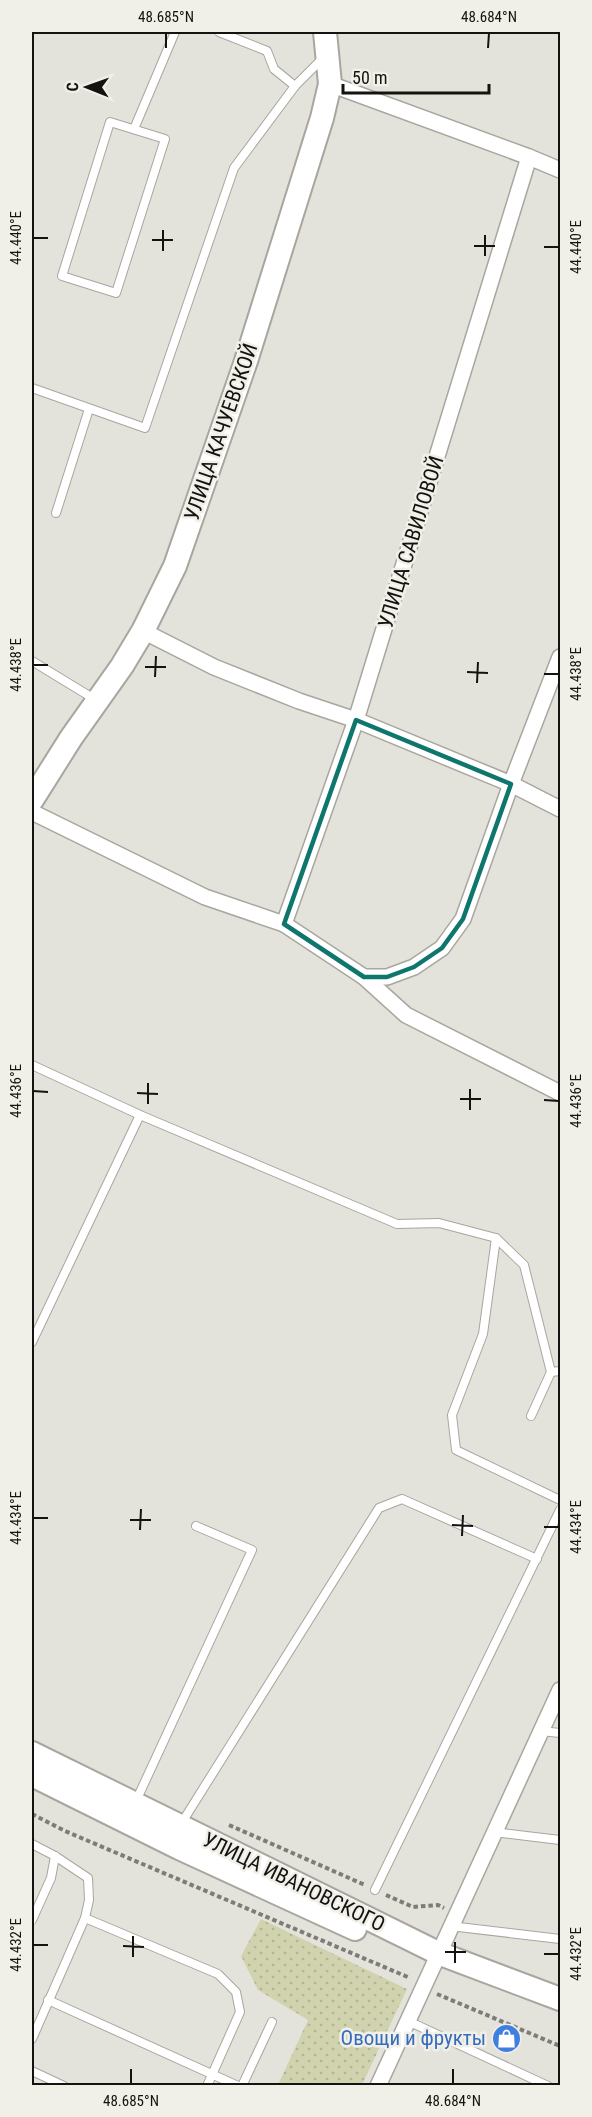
<svg xmlns="http://www.w3.org/2000/svg" width="592" height="2117" font-family="'Roboto Condensed',sans-serif">
	<style>
		.grass { fill: url(#grass-dots) }
		.lines { fill: none; stroke-linecap: round; stroke-linejoin: round }
		.lane-casing { stroke: #a8a69f; stroke-width: 10 }
		.street-casing { stroke: #a8a69f; stroke-width: 18 }
		.secondary-casing { stroke: #a8a69f; stroke-width: 26 }
		.path { stroke: #7d7c77; stroke-width: 4; stroke-dasharray: 4.5 3; stroke-linecap: butt }
		.lane { stroke: #fff; stroke-width: 8 }
		.street { stroke: #fff; stroke-width: 15 }
		.secondary { stroke: #fff; stroke-width: 22 }
		.marked { fill: none; stroke: #0f766e; stroke-width: 4.5; stroke-linejoin: round }
		.ticks { fill: none; stroke: #141310; stroke-width: 2 }
		.labels { text-anchor: middle; dominant-baseline: central; stroke-width: 5; stroke-linejoin: round; paint-order: stroke }
		.street-label { font-size: 21px; fill: #141310; stroke: #f1f0e8 }
		.shop-label { font-size: 21px; fill: #366cbe; stroke: #f1f0e8; text-anchor: end }
		.neatline { fill: none; stroke: #141310; stroke-width: 2 }
		.ticks-label { font-size: 15px; text-anchor: middle; fill: #141310 }
	</style>
	<defs>
		<pattern id="grass-dots" width="8" height="8" patternUnits="userSpaceOnUse" patternTransform="scale(1.5)"><rect width="8" height="8" fill="#d1d3af"/><path d="M2 2h.1M6 6h.1" fill="none" stroke="#b3b496" stroke-width="1.8" stroke-linecap="round"/></pattern>
	</defs>
	<rect width="100%" height="100%" fill="#e4e3db"/>
	<polygon class="grass" points="261,1919 407,1989 362,2085 278,2085 308,2020 258,1990 241,1956"/>
	<g class="lines">
		<defs>
			<g id="lane">
				<polyline points="219,32 267,51 274,69 295,86 323,58"/>
				<polygon points="110,122 165,139 116,293 62,276"/>
				<polyline points="134,129 175,32"/>
				<polyline points="32,388 145,428 234,168 295,86"/>
				<polyline points="56,513 89,409"/>
				<polyline points="32,661 96,700"/>
				<polyline points="32,1065 140,1115 397,1224 439,1223 496,1238 524,1265 551,1372 531,1416"/>
				<polyline points="496,1238 483,1334 452,1415 456,1450 560,1500"/>
				<polyline points="32,1342 140,1115"/>
				<polyline points="551,1372 560,1371"/>
				<polyline points="541,1731 560,1733"/>
				<polyline points="136,1801 252,1550 196,1526"/>
				<polyline points="181,1824 379,1508 402,1499 537,1559"/>
				<polyline points="494,1832 560,1840"/>
				<polyline points="32,1844 55,1856 88,1878 89,1900 85,1918 32,2039"/>
				<polyline points="375,1890 560,1510"/>
				<polyline points="85,1918 218,1974 236,1992 240,2012 207,2086"/>
				<polyline points="32,1920 51,1878 55,1856"/>
				<polyline points="450,1926 560,1939"/>
				<polyline points="48,2000 238,2086"/>
				<polyline points="408,2021 548,2086"/>
				<polyline points="32,2071 64,2086"/>
				<polyline points="242,2086 272,2022"/>
			</g>
			<g id="street">
				<polyline points="330,84 529,157 560,170"/>
				<polyline points="143,631 214,667 299,701 356,720 511,784 560,809"/>
				<polyline points="32,812 205,897 284,924 364,977 406,1015 560,1093"/>
				<polyline points="284,924 356,720 529,157"/>
				<polyline points="364,977 387,977 414,967 442,948 463,919 511,784 560,657"/>
				<polyline points="378,2086 560,1690"/>
			</g>
			<g id="secondary">
				<polyline points="32,800 71,738 122,666 143,631 175,566 246,361 322,118 330,84 325,32"/>
				<polyline points="32,1753 438,1953 560,1999"/>
				<polyline points="32,1775 179,1848 355,1929"/>
			</g>
		</defs>
		<use href="#lane" class="lane-casing"/>
		<use href="#street" class="street-casing"/>
		<use href="#secondary" class="secondary-casing"/>
		<g class="path">
			<polyline points="32,1814 65,1831 410,1978"/>
			<polyline points="229,1825 365,1885"/>
			<polyline points="386,1895 413,1907 438,1905 444,1908"/>
			<polyline points="437,1994 560,2046"/>
		</g>
		<use href="#lane" class="lane"/>
		<use href="#street" class="street"/>
		<use href="#secondary" class="secondary"/>
	</g>
	<path class="marked" d="M 356,720 L 511,784 L 463,919 L 442,948 L 414,967 L 387,977 L 364,977 L 284,924 Z"/>
	<path class="ticks" d="M 166,48 L 166,33M 488,48 L 489,33M 33,238 L 48,238M 152,240 L 173,240M 474,246 L 495,246M 544,247 L 559,247M 163,251 L 163,230M 485,256 L 485,235M 33,665 L 48,665M 145,667 L 166,667M 467,672 L 488,673M 544,674 L 559,674M 155,677 L 156,656M 477,683 L 478,662M 33,1091 L 48,1092M 137,1093 L 158,1094M 460,1099 L 481,1099M 544,1100 L 559,1101M 148,1104 L 148,1083M 470,1110 L 470,1089M 33,1518 L 48,1518M 130,1520 L 151,1520M 452,1525 L 473,1526M 544,1527 L 559,1527M 140,1530 L 141,1509M 462,1536 L 463,1515M 33,1945 L 48,1945M 123,1946 L 144,1947M 445,1952 L 466,1952M 544,1954 L 559,1954M 133,1957 L 133,1936M 455,1963 L 455,1942M 131,2084 L 131,2069M 453,2084 L 453,2069"/>
	<defs>
		<symbol id="shop-disc" viewBox="-11 -11 22 22"><circle r="9.5" fill="#3f7fe0" stroke="#f1f0e8"/><path d="M-5-2.5h2.3a2.7 3.5 0 0 1 5.4 0H5L5.5 6h-11ZM-1.5-2.5h3a1.5 2.3 0 0 0-3 0Z" fill="#fff"/></symbol>
	</defs>
	<g fill-rule="evenodd">
		<use href="#shop-disc" x="490" y="2022" width="33" height="33"/>
	</g>
	<g class="labels">
		<g class="street-label">
			<text transform="translate(221 432) rotate(-71)">УЛИЦА КАЧУЕВСКОЙ</text>
			<text transform="translate(411 542) rotate(-73)">УЛИЦА САВИЛОВОЙ</text>
			<text transform="translate(294 1882) rotate(26)">УЛИЦА ИВАНОВСКОГО</text>
		</g>
		<g class="shop-label">
			<text x="486" y="2038">Овощи и фрукты</text>
		</g>
	</g>
	<rect width="592" height="2117" fill="none" stroke="#f1f0e8" stroke-width="66"/>
	<g transform="translate(87 87) rotate(271)" stroke="#f1f0e8" stroke-width="4.5" paint-order="stroke">
	<path d="M0-4.5L10 22L0 15L-10 22Z" fill="#141310"/>
	<text y="-9" font-size="16" font-weight="bold" text-anchor="middle" fill="#141310">С</text>
	</g>
	<path d="M343 84v9h146v-9" fill="none" stroke="#141310" stroke-width="3"/>
	<text x="352" y="84" font-size="18" fill="#141310" stroke="#f1f0e8" stroke-width="4.5" paint-order="stroke">50 m</text>
	<rect x="33" y="33" width="526" height="2051" class="neatline"/>
	<g class="ticks-label">
		<text x="166" y="22">48.685°N</text>
		<text x="489" y="22">48.684°N</text>
		<text transform="translate(16 238) rotate(-90)" y="5">44.440°E</text>
		<text transform="translate(576 247) rotate(-90)" y="5">44.440°E</text>
		<text transform="translate(16 665) rotate(-90)" y="5">44.438°E</text>
		<text transform="translate(576 674) rotate(-90)" y="5">44.438°E</text>
		<text transform="translate(16 1091) rotate(-90)" y="5">44.436°E</text>
		<text transform="translate(576 1101) rotate(-90)" y="5">44.436°E</text>
		<text transform="translate(16 1518) rotate(-90)" y="5">44.434°E</text>
		<text transform="translate(576 1527) rotate(-90)" y="5">44.434°E</text>
		<text transform="translate(16 1945) rotate(-90)" y="5">44.432°E</text>
		<text transform="translate(576 1954) rotate(-90)" y="5">44.432°E</text>
		<text x="131" y="2106">48.685°N</text>
		<text x="453" y="2106">48.684°N</text>
	</g>
</svg>
